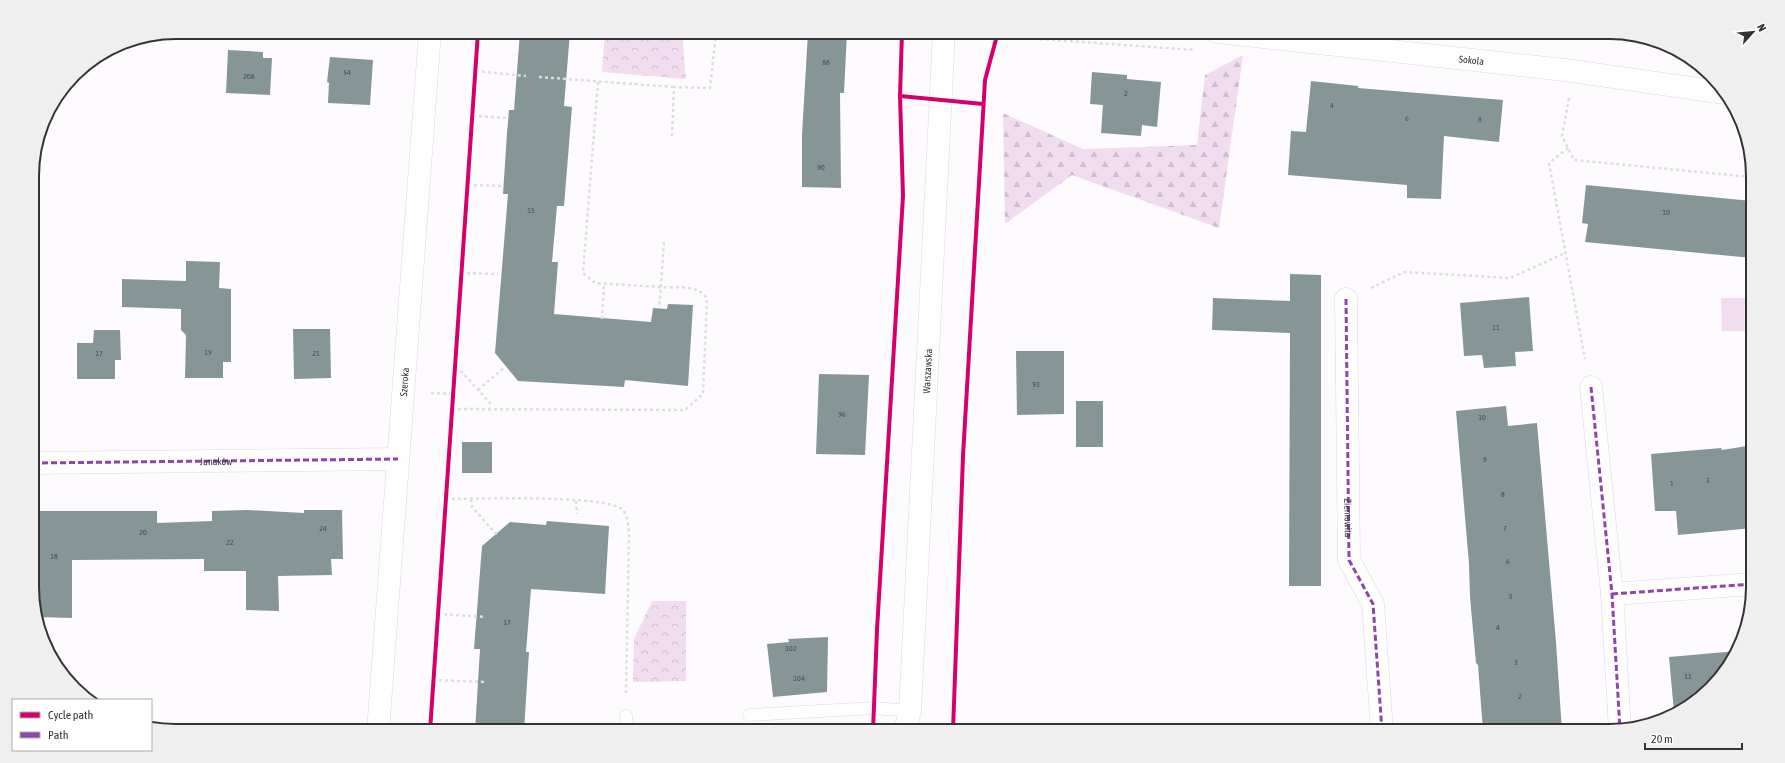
<svg xmlns="http://www.w3.org/2000/svg" width="1785" height="763" font-family="'Asap Condensed',sans-serif">
	<style>
		.forest { fill: url(#forest-firs) }
		.park { fill: url(#park-crowns) }
		.pitch { fill: #f1ddef }
		.building { fill: #869697 }
		.lines { fill: none; stroke-linecap: round; stroke-linejoin: round }
		.lane-casing { stroke: #dbd8db; stroke-width: 13 }
		.street-casing { stroke: #dbd8db; stroke-width: 23 }
		.secondary-casing { stroke: #dbd8db; stroke-width: 23 }
		.path { stroke: #deddde; stroke-width: 2.5; stroke-dasharray: 3 3; stroke-linecap: butt }
		.lane { stroke: #fffeff; stroke-width: 12 }
		.street { stroke: #fffeff; stroke-width: 22 }
		.secondary { stroke: #fffeff; stroke-width: 22 }
		.quiet { stroke: #8e44ad; stroke-width: 3; stroke-dasharray: 6 3; stroke-linecap: butt }
		.cycleway-casing { stroke: #fff; stroke-width: 6 }
		.cycleway { stroke: #d6006c; stroke-width: 4 }
		.labels { text-anchor: middle; dominant-baseline: central; stroke-width: 4; stroke-linejoin: round; paint-order: stroke }
		.number-label { font-size: 8px; fill: #494b4e }
		.street-label { font-size: 10px; fill: #353235; stroke: #fff }
		.rim { fill: none; stroke: #353235; stroke-width: 2 }
	</style>
	<defs>
		<pattern id="forest-firs" width="22" height="20" patternUnits="userSpaceOnUse"><rect width="22" height="20" fill="#f1ddef"/><path d="M5 1l3.5 6h-7zM16 11l3.5 6h-7z" fill="#cfbece"/></pattern>
		<pattern id="park-crowns" width="20" height="18" patternUnits="userSpaceOnUse"><rect width="20" height="18" fill="#f1ddef"/><path d="M2 6a3 3 0 1 1 6 0M12 15a3 3 0 1 1 6 0" fill="none" stroke="#cfbece"/></pattern>
	</defs>
	<rect width="100%" height="100%" fill="#fdfbfd"/>
	<polygon class="forest" points="1243,55 1219,228 1072,175 1005,224 1003,113 1083,149 1197,145 1205,75"/>
	<g class="park">
		<polygon points="605,32 682,32 686,79 602,72"/>
		<polygon points="652,601 686,601 686,681 633,682 634,639"/>
	</g>
	<polygon class="pitch" points="1721,298 1752,298 1752,331 1722,331"/>
	<g class="building">
		<polygon points="520,32 570,32 564,106 572,107 564,206 557,206 552,262 558,262 554,314 651,322 653,308 667,309 668,304 693,305 688,386 625,380 624,387 518,381 495,353 508,194 503,194 507,133 509,110 514,110"/>
		<polygon points="808,32 847,32 844,93 840,93 841,188 802,187 802,135"/>
		<polygon points="228,50 263,52 263,58 272,58 270,95 226,93"/>
		<polygon points="330,57 373,60 370,105 328,103 329,83 327,82"/>
		<polygon points="1092,72 1127,75 1127,79 1161,82 1157,127 1142,125 1141,136 1101,133 1103,105 1090,104"/>
		<polygon points="1311,81 1358,86 1358,88 1503,100 1499,142 1444,136 1441,199 1407,198 1407,185 1288,175 1291,131 1306,132"/>
		<polygon points="1586,185 1752,201 1752,258 1585,242 1588,224 1582,223"/>
		<polygon points="186,261 220,262 219,288 231,289 231,362 223,362 223,378 185,378 186,335 181,330 181,309 122,307 122,279 186,281"/>
		<polygon points="1290,274 1321,275 1321,586 1289,586 1290,333 1212,330 1213,298 1290,301"/>
		<polygon points="1529,297 1533,351 1515,352 1516,366 1484,368 1482,355 1464,356 1460,303"/>
		<polygon points="293,329 330,329 331,378 294,379"/>
		<polygon points="94,330 120,330 121,360 115,360 115,379 77,379 77,343 93,343"/>
		<polygon points="1016,351 1064,351 1064,414 1017,415"/>
		<polygon points="819,374 869,375 865,455 816,454"/>
		<rect x="1076" y="401" width="27" height="46"/>
		<polygon points="1506,406 1508,426 1537,423 1556,642 1562,731 1483,731 1478,665 1476,663 1470,597 1469,564 1456,411"/>
		<rect x="462" y="442" width="30" height="31"/>
		<polygon points="1753,445 1753,528 1678,535 1676,511 1655,511 1651,454 1721,448 1722,450"/>
		<polygon points="248,510 304,513 304,510 342,510 343,559 331,559 332,575 278,576 279,611 246,610 246,571 204,571 204,559 72,560 72,618 38,617 34,609 35,511 157,511 157,523 212,521 212,511"/>
		<polygon points="547,521 609,526 605,594 531,589 526,652 529,652 524,731 475,731 480,649 474,649 482,546 510,522 546,525"/>
		<polygon points="828,637 827,692 773,697 767,644 789,642 788,639"/>
		<polygon points="1737,651 1723,675 1689,707 1674,712 1669,657"/>
	</g>
	<g class="lines">
		<defs>
			<g id="lane">
				<polyline points="749,715 874,708 910,711"/>
				<polyline points="626,716 628,731"/>
			</g>
			<g id="street">
				<path id="s1" d="M 1217,32 L 1565,70 L 1725,93"/>
				<polyline points="1346,299 1349,560 1373,604 1382,731"/>
				<polyline points="1591,387 1612,594 1620,730"/>
				<polyline points="33,463 398,459"/>
				<polyline points="1612,594 1753,584"/>
				<path id="s2" d="M 378,731 L 430,32"/>
			</g>
			<g id="secondary">
				<path id="s3" d="M 905,731 L 910,711 L 944,32"/>
			</g>
		</defs>
		<use href="#lane" class="lane-casing"/>
		<use href="#street" class="street-casing"/>
		<use href="#secondary" class="secondary-casing"/>
		<g class="path">
			<polyline points="1557,32 1558,40"/>
			<polyline points="998,36 1195,50"/>
			<polyline points="476,71 526,76"/>
			<polyline points="539,77 674,87"/>
			<polyline points="598,82 583,273 595,283 661,287 659,308"/>
			<polyline points="1569,98 1562,136 1574,160 1752,177"/>
			<polyline points="473,116 509,118"/>
			<polyline points="672,136 674,87 710,88 716,32"/>
			<polyline points="1568,148 1549,163 1585,359"/>
			<polyline points="468,185 503,186"/>
			<polyline points="461,273 498,274"/>
			<polyline points="1371,288 1404,272 1510,278 1565,253"/>
			<polyline points="602,319 604,284"/>
			<polyline points="455,370 460,370 490,403 490,409"/>
			<polyline points="478,390 506,366"/>
			<polyline points="431,393 453,394"/>
			<path d="M 452,409 L 685,410 L 703,394 L 707,299 C 699,284 676,288 661,287 L 664,240"/>
			<path d="M 446,499 C 473,499 608,494 623,510 C 628,516 628,526 629,534 L 626,693"/>
			<polyline points="471,499 472,507 498,536"/>
			<polyline points="576,501 577,514"/>
			<polyline points="438,614 486,617"/>
			<polyline points="433,680 487,682"/>
		</g>
		<use href="#lane" class="lane"/>
		<use href="#street" class="street"/>
		<use href="#secondary" class="secondary"/>
		<g class="quiet">
			<polyline points="1229,33 1229,32"/>
			<path id="s4" d="M 1346,299 L 1349,560 L 1373,604 L 1382,731"/>
			<polyline points="1591,387 1612,594 1620,730"/>
			<path id="s5" d="M 33,463 L 398,459"/>
			<polyline points="1612,594 1753,584"/>
		</g>
		<defs>
			<g id="cycleway">
				<polyline points="900,96 983,104"/>
				<polyline points="430,731 478,32"/>
				<polyline points="873,731 877,630 903,196 900,96 902,32"/>
				<polyline points="953,731 963,456 985,80 998,32"/>
			</g>
		</defs>
		<use href="#cycleway" class="cycleway-casing"/>
		<use href="#cycleway" class="cycleway"/>
	</g>
	<g class="labels">
		<g class="number-label">
			<text x="826" y="62">88</text>
			<text x="347" y="72">54</text>
			<text x="249" y="76">20A</text>
			<text x="1126" y="93">2</text>
			<text x="1332" y="105">4</text>
			<text x="1407" y="118">6</text>
			<text x="1480" y="119">8</text>
			<text x="821" y="167">90</text>
			<text x="531" y="210">15</text>
			<text x="1666" y="212">10</text>
			<text x="1496" y="327">11</text>
			<text x="208" y="352">19</text>
			<text x="99" y="353">17</text>
			<text x="316" y="353">21</text>
			<text x="1036" y="384">93</text>
			<text x="842" y="414">96</text>
			<text x="1482" y="417">10</text>
			<text x="1485" y="459">9</text>
			<text x="1708" y="480">3</text>
			<text x="1672" y="483">1</text>
			<text x="1503" y="494">8</text>
			<text x="323" y="528">24</text>
			<text x="1505" y="528">7</text>
			<text x="143" y="532">20</text>
			<text x="230" y="542">22</text>
			<text x="54" y="556">18</text>
			<text x="1508" y="561">6</text>
			<text x="1511" y="596">5</text>
			<text x="507" y="622">17</text>
			<text x="1498" y="627">4</text>
			<text x="791" y="648">102</text>
			<text x="1516" y="662">3</text>
			<text x="1688" y="676">11</text>
			<text x="799" y="678">104</text>
			<text x="1520" y="696">2</text>
		</g>
		<g class="street-label">
			<text stroke="none"><textPath href="#s1" startOffset="256">Sokola</textPath></text>
			<text stroke="none"><textPath href="#s3" startOffset="361">Warszawska</textPath></text>
			<text stroke="none"><textPath href="#s2" startOffset="350">Szeroka</textPath></text>
			<text stroke="none"><textPath href="#s5" startOffset="183">Junaków</textPath></text>
			<text stroke="none"><textPath href="#s4" startOffset="219">Ziemowita</textPath></text>
		</g>
	</g>
	<path d="M0 0H1785V763H0ZM176 39H1609A137 137 0 0 1 1746 176V587A137 137 0 0 1 1609 724H176A137 137 0 0 1 39 587V176A137 137 0 0 1 176 39Z" fill="#efefef" fill-rule="evenodd"/>
	<path class="rim" d="M176 39H1609A137 137 0 0 1 1746 176V587A137 137 0 0 1 1609 724H176A137 137 0 0 1 39 587V176A137 137 0 0 1 176 39Z"/>
	<rect x="12" y="699" width="140" height="52" fill="#ffffff" stroke="#aeadae"/>
	<rect x="20" y="712" width="20" height="6" fill="#d6006c" stroke="#aeadae"/>
	<text x="48" y="719" font-size="12" fill="#353235">Cycle path</text>
	<rect x="20" y="732" width="20" height="6" fill="#8e44ad" stroke="#aeadae"/>
	<text x="48" y="739" font-size="12" fill="#353235">Path</text>
	<g transform="translate(1753 32) rotate(63)" stroke="#ffffff" stroke-width="3" paint-order="stroke">
	<path d="M0-3L7 15L0 10L-7 15Z" fill="#353235"/>
	<text y="-6" font-size="11" font-weight="bold" text-anchor="middle" fill="#353235">N</text>
	</g>
	<path d="M1645 743v6h97v-6" fill="none" stroke="#353235" stroke-width="2"/>
	<text x="1651" y="743" font-size="12" fill="#353235" stroke="#ffffff" stroke-width="3" paint-order="stroke">20 m</text>
</svg>
